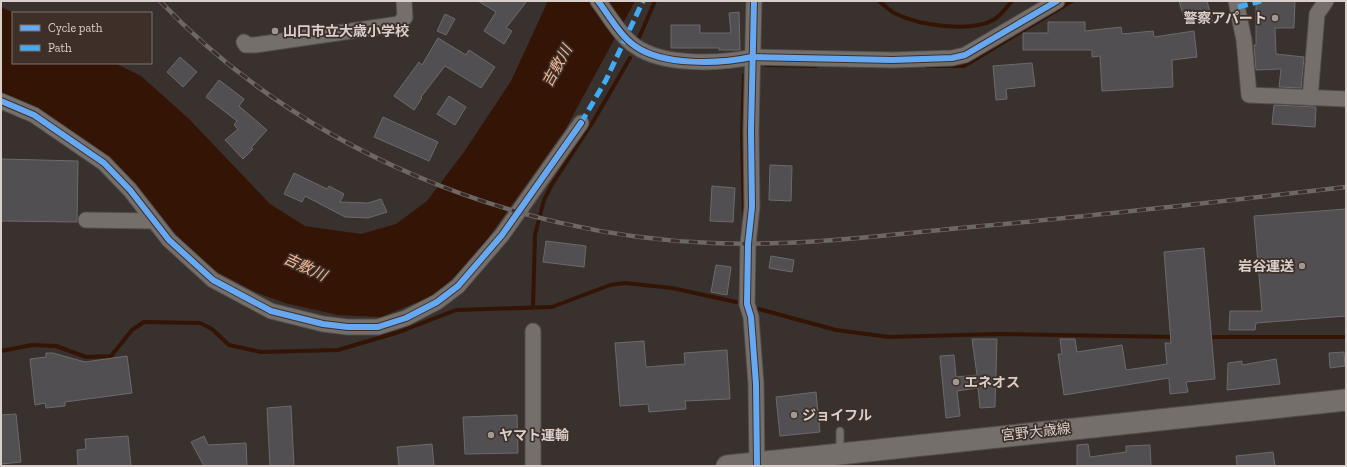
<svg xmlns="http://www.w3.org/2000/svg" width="1347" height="467" font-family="'Zilla Slab','Noto Sans JP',serif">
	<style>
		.water { fill: #341404 }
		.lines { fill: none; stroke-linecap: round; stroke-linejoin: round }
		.stream { stroke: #341404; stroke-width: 4 }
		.building { fill: #514f51; stroke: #6c6a6c }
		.lane-casing { stroke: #544d4b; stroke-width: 9 }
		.street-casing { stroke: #544d4b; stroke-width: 17 }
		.secondary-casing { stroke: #544d4b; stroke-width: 23 }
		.lane { stroke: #756f6c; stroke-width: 7 }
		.street { stroke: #756f6c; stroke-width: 15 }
		.secondary { stroke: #756f6c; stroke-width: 21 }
		.rail-casing { stroke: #6e6865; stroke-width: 4.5 }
		.rail { stroke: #3e3029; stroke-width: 3; stroke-dasharray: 9; stroke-linecap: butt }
		.quiet { stroke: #42abf6; stroke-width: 5; stroke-dasharray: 10 5; stroke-linecap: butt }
		.cycleway-casing { stroke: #3e3029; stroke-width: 8 }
		.cycleway { stroke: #66a8f1; stroke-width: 6 }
		.poi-dot { fill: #a19894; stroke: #3e3029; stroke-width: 1.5 }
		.labels { text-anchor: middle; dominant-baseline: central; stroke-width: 3.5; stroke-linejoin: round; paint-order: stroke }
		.poi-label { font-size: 14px; font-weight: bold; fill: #d9d0cb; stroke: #3e3029; text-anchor: start }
		.street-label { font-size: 14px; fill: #d9d0cb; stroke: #3e3029 }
		.water-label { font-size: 15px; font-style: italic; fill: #f2b896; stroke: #3e3029 }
	</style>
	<rect width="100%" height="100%" fill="#39312e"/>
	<polygon class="water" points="548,1 635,1 565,130 476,255 437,294 381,317 338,315 285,303 255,292 217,272 185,246 157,218 103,156 1,95 1,7 14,13 13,63 115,63 141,76 189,119 270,204 305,226 361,234 396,224 427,201 464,152 511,81"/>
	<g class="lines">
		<g class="stream">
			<path d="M 879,1 C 885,6 890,11 896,14 C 919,25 970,33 993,20 C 1001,16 1006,8 1012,1"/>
			<polyline points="638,40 655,1"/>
			<polyline points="766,65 816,66"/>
			<polyline points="927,66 964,66 1072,1"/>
			<polyline points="744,218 742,135 744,75"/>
			<polyline points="533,307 535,235 544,200 551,186 594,120 630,58"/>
			<polyline points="759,309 836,330 889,337 997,334 1175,337"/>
			<polyline points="1206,337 1346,337"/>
			<polyline points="1,351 32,345 56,346 86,357 111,356 132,330 144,322 200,323 212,329 229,345 261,352 338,350 399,332 456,310 552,307 610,285 625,283 672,288 736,302"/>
		</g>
	</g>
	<g class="building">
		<polygon points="478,1 527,1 506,28 512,31 504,44 484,31 496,12"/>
		<polygon points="1179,1 1207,1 1213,23 1184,18"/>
		<polygon points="1256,1 1295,1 1294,28 1275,28 1276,54 1304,57 1301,88 1279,87 1281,69 1256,70 1254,45 1256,45"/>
		<polygon points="739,12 740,50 719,50 719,48 671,48 671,25 700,25 700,33 731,33 729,13"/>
		<polygon points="445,14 455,19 446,35 437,31"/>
		<polygon points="1048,22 1085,22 1085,31 1121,27 1122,34 1153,31 1154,37 1194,31 1197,57 1172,60 1173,87 1102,91 1100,56 1092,57 1092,50 1023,50 1023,33 1048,33"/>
		<polygon points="438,38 466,55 469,50 495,67 481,88 445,66 421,97 422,98 414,110 394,96 419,62 422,65"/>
		<polygon points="180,57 197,72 183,87 167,72"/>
		<polygon points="1032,63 1035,86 1006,89 1007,99 996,100 993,66"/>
		<polygon points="219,80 244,99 239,106 267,130 251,148 253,149 243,159 225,140 238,129 234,125 237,121 206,97"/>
		<polygon points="449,96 466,107 455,125 437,114"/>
		<polygon points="1274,105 1316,107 1315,127 1272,124"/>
		<polygon points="383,117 438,142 429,161 374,137"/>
		<polygon points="1,159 78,161 77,222 1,221"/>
		<polygon points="770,165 792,166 791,201 769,200"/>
		<polygon points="294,173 327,189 329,186 344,194 340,202 368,203 381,199 387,212 368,218 345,217 305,196 302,202 284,194"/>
		<polygon points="712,186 735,188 733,222 710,221"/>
		<polygon points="1346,209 1346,316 1256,323 1255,330 1229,330 1230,311 1262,311 1254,216"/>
		<polygon points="546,241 586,246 584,267 543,262"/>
		<polygon points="1204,248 1215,379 1186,382 1188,392 1170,394 1169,378 1064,395 1058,354 1062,354 1060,339 1075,339 1077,352 1122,345 1126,370 1167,364 1165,343 1171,343 1164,252"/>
		<polygon points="771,256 794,260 792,272 769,268"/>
		<polygon points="716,265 731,267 727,295 711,292"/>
		<polygon points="972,339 997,339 995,407 980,408 978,388 957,391 960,416 946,418 940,356 954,355 956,377 977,375"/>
		<polygon points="644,341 646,367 685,364 684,353 727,350 730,399 685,401 686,409 649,412 648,404 620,406 615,343"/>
		<polygon points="1344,352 1345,366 1330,368 1329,353"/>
		<polygon points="46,353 53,353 85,362 127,356 132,393 65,402 65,406 46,408 45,403 35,405 30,359 46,357"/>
		<polygon points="1276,359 1280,384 1227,390 1228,363 1242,361 1242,365"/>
		<polygon points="816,392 820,432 780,436 776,397"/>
		<polygon points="291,406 294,466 270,466 267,408"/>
		<polygon points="16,414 21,462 1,464 1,415"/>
		<polygon points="517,415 518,453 465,454 463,417"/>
		<polygon points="128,436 131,466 78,466 77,450 86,449 85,439"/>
		<polygon points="204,436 208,445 246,443 247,466 204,466 191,442"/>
		<polygon points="432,444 434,466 399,466 397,447"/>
		<polygon points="1088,444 1090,457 1126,452 1126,446 1150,445 1151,466 1077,466 1077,445"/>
		<polygon points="1273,452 1275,466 1237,466 1236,456"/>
	</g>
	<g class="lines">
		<defs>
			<polyline id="lane" points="840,453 840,431"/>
			<g id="street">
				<path d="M 598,1 C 608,14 621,37 635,46 C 663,66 719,64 752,57 L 893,60 L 952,58 L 965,55 L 1057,1"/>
				<polyline points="754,1 751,131 752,207 748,244 747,304 751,317 756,384 757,466"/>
				<polyline points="1236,1 1244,40 1249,95 1346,99"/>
				<polyline points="244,42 246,45 255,45 399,24 405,17 404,1"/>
				<polyline points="1310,98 1317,14 1326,1"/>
				<polyline points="1,101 34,115 104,163 130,190 169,240 213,280 271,311 323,324 348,327 378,327 406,318 437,302 458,286 502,235 581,123"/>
				<polyline points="86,220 154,221"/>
				<polyline points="533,466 533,331"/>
			</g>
			<polyline id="secondary" points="727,466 1346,400"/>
		</defs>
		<use href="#lane" class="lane-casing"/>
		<use href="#street" class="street-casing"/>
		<use href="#secondary" class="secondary-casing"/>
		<use href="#lane" class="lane"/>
		<use href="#street" class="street"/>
		<use href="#secondary" class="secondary"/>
		<defs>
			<path id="rail" d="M 160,1 C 299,148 511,236 712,243 C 803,247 893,234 982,226 C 1104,215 1225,201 1346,187"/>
		</defs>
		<use href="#rail" class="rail-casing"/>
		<use href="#rail" class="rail"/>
		<g class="quiet">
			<polyline points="1238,7 1261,1"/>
			<polyline points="581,123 606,80 643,1"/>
		</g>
		<defs>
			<g id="cycleway">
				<path d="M 598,1 C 608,14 621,37 635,46 C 663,66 719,64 752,57 L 893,60 L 952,58 L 965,55 L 1057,1"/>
				<polyline points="754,1 751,131 752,207 748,244 747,304 751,317 756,384 757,466"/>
				<polyline points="1,101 34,115 104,163 130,190 169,240 213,280 271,311 323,324 348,327 378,327 406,318 437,302 458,286 502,235 581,123"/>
			</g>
		</defs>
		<use href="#cycleway" class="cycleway-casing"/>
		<use href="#cycleway" class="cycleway"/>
	</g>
	<g class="poi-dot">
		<circle cx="1275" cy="18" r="4"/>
		<circle cx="275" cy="31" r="4"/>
		<circle cx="1302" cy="266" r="4"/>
		<circle cx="956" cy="382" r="4"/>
		<circle cx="794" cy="415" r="4"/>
		<circle cx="491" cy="435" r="4"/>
	</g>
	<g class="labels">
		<g class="poi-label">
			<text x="1267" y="18" text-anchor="end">警察アパート</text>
			<text x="283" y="31">山口市立大歳小学校</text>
			<text x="1294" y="266" text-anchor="end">岩谷運送</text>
			<text x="964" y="382">エネオス</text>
			<text x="802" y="415">ジョイフル</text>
			<text x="499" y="435">ヤマト運輸</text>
		</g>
		<g class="street-label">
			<text transform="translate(1036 432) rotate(-6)">宮野大歳線</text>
		</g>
		<g class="water-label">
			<text transform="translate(557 66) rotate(-61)">吉敷川</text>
			<text transform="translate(305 267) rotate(25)">吉敷川</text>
		</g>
	</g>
	<rect width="1347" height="467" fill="none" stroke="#d9d0cb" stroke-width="4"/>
	<rect x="12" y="12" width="140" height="52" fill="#3e3029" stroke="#7c706a"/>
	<rect x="20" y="25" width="20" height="6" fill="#66a8f1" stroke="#7c706a"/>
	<text x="48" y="32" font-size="12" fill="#d9d0cb">Cycle path</text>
	<rect x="20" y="45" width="20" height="6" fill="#42abf6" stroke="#7c706a"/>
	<text x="48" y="52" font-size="12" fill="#d9d0cb">Path</text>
</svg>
